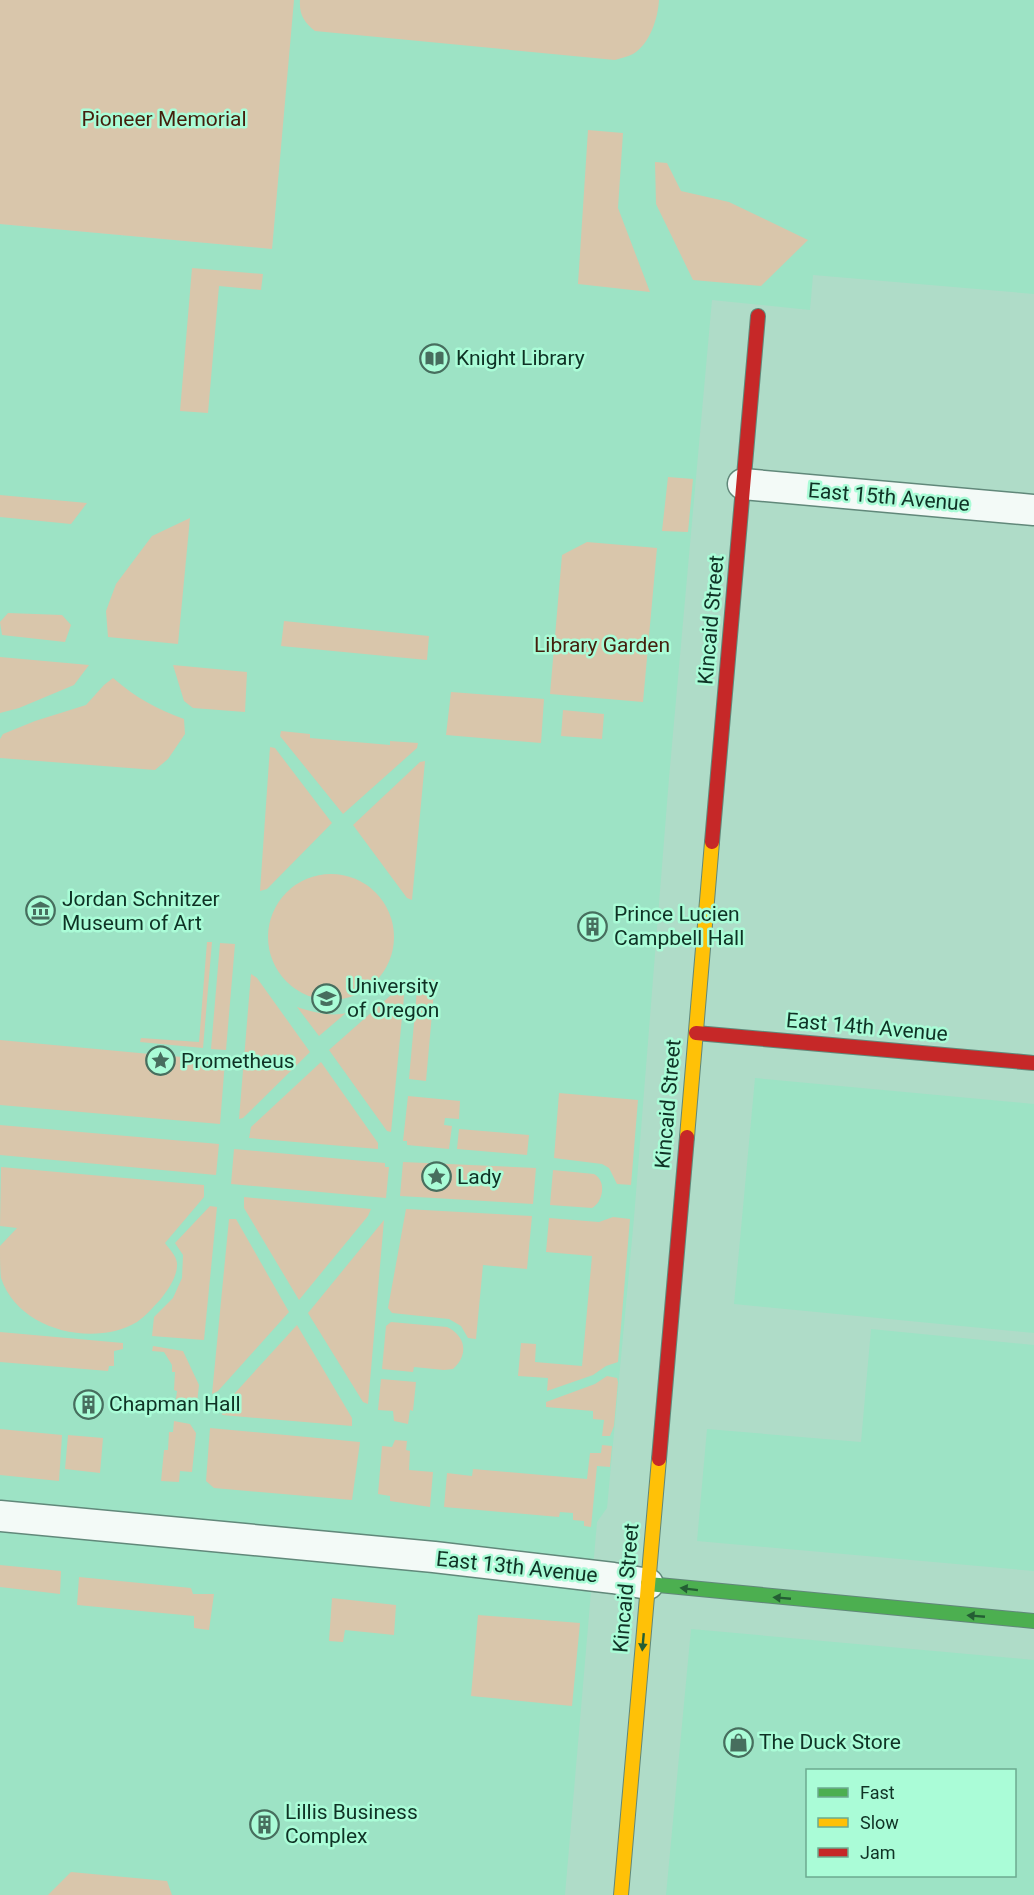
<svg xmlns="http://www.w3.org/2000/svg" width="1034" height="1895" font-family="Roboto,sans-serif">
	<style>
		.built { fill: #9de3c5; fill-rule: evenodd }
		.green { fill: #d9c6ab }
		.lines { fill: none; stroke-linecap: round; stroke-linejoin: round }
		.street-casing { stroke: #61887a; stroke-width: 33 }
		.fast-casing { stroke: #61887a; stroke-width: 16 }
		.slow-casing { stroke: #61887a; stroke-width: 16 }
		.jam-casing { stroke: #61887a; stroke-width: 16 }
		.street { stroke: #f3faf7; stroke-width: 30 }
		.fast { stroke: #4caf50; stroke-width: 14 }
		.slow { stroke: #ffc107; stroke-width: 14 }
		.jam { stroke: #c62828; stroke-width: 14 }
		.oneway { fill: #245e34 }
		.labels { text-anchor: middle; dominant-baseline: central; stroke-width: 5; stroke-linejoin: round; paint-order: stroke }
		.park-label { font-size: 21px; fill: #441f0d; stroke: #aafcd7 }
		.poi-label { font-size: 21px; fill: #0f3225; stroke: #aafcd7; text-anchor: start }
		.street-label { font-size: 21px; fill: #0f3225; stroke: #aafcd7 }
	</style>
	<rect width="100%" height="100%" fill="#afdcc8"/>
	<g class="built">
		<polygon points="293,0 1034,0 1034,294 813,275 810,310 712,300 669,778 634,1218 607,1508 597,1522 565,1895 0,1895 0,224 272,249"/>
		<polygon points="755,1078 1034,1104 1034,1333 734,1304"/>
		<polygon points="871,1329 1034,1345 1034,1571 697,1541 707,1429 861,1442"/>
		<path d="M 691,1629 L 1034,1660 L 1034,1895 L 666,1895 ZM 808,1770 L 1014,1770 L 1014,1876 L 808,1876 Z"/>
	</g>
	<g class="green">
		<polygon points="0,0 294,0 272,249 0,224"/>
		<path d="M 300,0 L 659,0 C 658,18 650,44 633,54 C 627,57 620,58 615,60 L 315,31 C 304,22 299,15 300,0 Z"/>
		<polygon points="588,130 623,133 618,208 650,292 578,284"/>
		<polygon points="655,162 667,163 681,191 729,202 808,240 761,286 693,280 656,204"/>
		<polygon points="192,268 263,274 261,290 219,286 208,413 180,411"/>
		<polygon points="668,477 693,479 688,532 662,531"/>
		<polygon points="0,495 87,503 71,524 0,517"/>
		<polygon points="190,518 178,644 108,637 106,611 116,584 152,536"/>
		<polygon points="587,542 657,548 643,702 550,694 562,555"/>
		<polygon points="8,613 62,615 71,625 65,642 2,635 0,622"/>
		<polygon points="284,621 429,636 427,660 281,646"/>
		<polygon points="0,657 89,665 74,685 19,708 0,713"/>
		<polygon points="173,665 247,672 245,712 193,708 184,701"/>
		<path d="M 113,678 C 136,698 157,709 184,719 L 185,734 L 168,759 L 155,770 L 0,758 L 0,739 L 3,734 L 35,721 L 86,705 L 104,685 Z"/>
		<polygon points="451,692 544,699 541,743 446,735"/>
		<polygon points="563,710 604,714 602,739 561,736"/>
		<polygon points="281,731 310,734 310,738 390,745 390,741 418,743 417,748 343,814 280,736"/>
		<polygon points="270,747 275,748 332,823 267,889 260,891"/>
		<polygon points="425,761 412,900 407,898 353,825 420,762"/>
		<circle cx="331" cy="937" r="63"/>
		<polygon points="207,942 212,942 203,1048 140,1042 141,1038 199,1042"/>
		<polygon points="220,943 235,944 226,1050 211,1049"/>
		<polygon points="251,974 257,978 310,1052 243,1118 239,1119"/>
		<polygon points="418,978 435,980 426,1081 409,1079"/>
		<polygon points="405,986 391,1132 387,1131 329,1050 399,988"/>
		<path d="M 297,1007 C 313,1012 329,1017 346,1013 L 319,1036 Z"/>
		<polygon points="0,1040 225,1061 220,1124 0,1105"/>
		<polygon points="321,1062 378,1143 378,1149 249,1138 251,1127"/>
		<polygon points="559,1093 638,1100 631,1185 617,1184 609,1168 602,1164 554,1158"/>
		<polygon points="408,1096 460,1101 459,1119 445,1118 444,1125 452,1126 449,1149 407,1145 407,1141 403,1141"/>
		<polygon points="0,1125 219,1144 216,1175 0,1155"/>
		<polygon points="459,1129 529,1135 527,1155 457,1149"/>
		<polygon points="234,1149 385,1163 385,1167 389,1167 386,1198 231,1184"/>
		<polygon points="403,1162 536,1168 533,1204 400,1196"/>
		<path d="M 1,1167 L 204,1185 L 204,1197 L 165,1243 C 169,1249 176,1255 177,1263 C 178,1276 168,1290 160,1300 C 153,1307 146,1316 137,1322 C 93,1348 18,1330 1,1278 C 0,1269 0,1256 0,1246 L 17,1228 L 0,1226 Z"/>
		<path d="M 553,1170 L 594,1174 C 607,1181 603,1202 592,1208 L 550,1205 Z"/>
		<polygon points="244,1197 371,1209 368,1216 299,1300 244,1208"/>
		<polygon points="210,1206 217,1207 204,1340 152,1336 154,1317 173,1298 182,1278 183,1255 175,1243"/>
		<polygon points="406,1209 532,1216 527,1269 483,1265 476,1339 468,1338 461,1326 449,1319 392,1313 388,1308"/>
		<polygon points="613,1217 630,1219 618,1362 606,1366 593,1375 547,1391 548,1378 518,1376 521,1343 536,1344 535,1362 582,1366 592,1256 546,1252 549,1218 599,1222"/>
		<polygon points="229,1219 236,1219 289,1312 218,1391 212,1394"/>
		<polygon points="384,1220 368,1404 363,1402 308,1313"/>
		<path d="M 391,1322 L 447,1327 C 466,1336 469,1355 453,1369 L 444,1370 L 414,1367 L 413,1372 L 382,1369 L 386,1326 Z"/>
		<polygon points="297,1325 352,1418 352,1426 222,1415 224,1405"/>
		<polygon points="0,1332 123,1343 123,1349 114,1351 114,1366 109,1366 108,1371 0,1362"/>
		<polygon points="153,1346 183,1351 199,1385 197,1403 189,1407 175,1407 177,1391 174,1390 175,1372 172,1372 172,1365 164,1352 152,1351"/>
		<polygon points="607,1376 617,1378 618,1382 614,1426 610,1436 602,1436 604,1420 593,1419 593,1411 546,1407 546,1402 595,1384"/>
		<polygon points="381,1379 416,1382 413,1411 410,1410 408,1424 394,1421 393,1411 378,1410"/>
		<polygon points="174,1421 190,1424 196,1433 192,1472 180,1471 179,1482 161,1481 164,1450 168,1450 169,1432 173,1432"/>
		<polygon points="210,1428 360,1442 352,1500 214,1488 206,1481"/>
		<polygon points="0,1429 62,1435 59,1481 0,1475"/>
		<polygon points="68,1435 103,1438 100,1473 65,1469"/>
		<polygon points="395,1440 407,1441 406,1450 410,1451 409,1470 433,1472 430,1507 390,1501 390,1496 378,1494 382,1446 392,1447"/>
		<polygon points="602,1445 612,1446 610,1467 597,1466 591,1527 584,1526 584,1521 573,1520 573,1513 560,1512 559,1517 444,1507 447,1473 472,1476 473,1469 587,1479 590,1453 601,1453"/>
		<polygon points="0,1565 61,1571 60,1594 0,1587"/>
		<polygon points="79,1577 191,1588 193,1594 214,1594 209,1630 194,1628 194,1616 77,1605"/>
		<polygon points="332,1598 396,1605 394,1635 345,1630 343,1642 329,1641"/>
		<polygon points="478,1615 580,1623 572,1706 471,1696"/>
		<polygon points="71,1872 167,1881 172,1895 48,1895"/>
	</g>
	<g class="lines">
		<defs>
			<g id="street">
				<polyline points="743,484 1034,510"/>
				<polyline points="0,1516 434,1557 613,1578 648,1584"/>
			</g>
			<polyline id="fast" points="648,1584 1034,1621"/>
			<g id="slow">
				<polyline points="687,1137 712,842"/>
				<polyline points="621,1895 659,1459"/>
			</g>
			<g id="jam">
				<polyline points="712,842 758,316"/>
				<polyline points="696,1033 1034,1063"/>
				<polyline points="659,1459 687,1137"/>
			</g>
		</defs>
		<use href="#street" class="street-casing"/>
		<use href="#fast" class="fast-casing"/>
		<use href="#slow" class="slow-casing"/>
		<use href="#jam" class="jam-casing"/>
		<use href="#street" class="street"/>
		<use href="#fast" class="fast"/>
		<use href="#slow" class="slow"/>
		<use href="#jam" class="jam"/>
	</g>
	<defs><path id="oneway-solid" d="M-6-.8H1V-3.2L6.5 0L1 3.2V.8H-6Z" transform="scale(1.5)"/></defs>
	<g class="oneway">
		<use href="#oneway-solid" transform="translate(689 1589) rotate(-173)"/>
		<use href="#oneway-solid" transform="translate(782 1598) rotate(-175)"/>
		<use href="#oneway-solid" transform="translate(976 1616) rotate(-175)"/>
		<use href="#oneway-solid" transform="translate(643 1642) rotate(95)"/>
	</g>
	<defs>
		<symbol id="library-ring" viewBox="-11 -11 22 22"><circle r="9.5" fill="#aafcd7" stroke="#476e5e" stroke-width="1.5"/><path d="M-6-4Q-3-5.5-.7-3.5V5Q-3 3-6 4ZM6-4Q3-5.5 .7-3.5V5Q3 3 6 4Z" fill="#476e5e"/></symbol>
		<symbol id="museum-ring" viewBox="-11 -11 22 22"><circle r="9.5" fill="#aafcd7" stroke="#476e5e" stroke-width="1.5"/><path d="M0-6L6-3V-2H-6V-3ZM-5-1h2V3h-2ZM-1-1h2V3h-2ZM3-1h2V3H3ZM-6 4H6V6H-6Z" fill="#476e5e"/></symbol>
		<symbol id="building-ring" viewBox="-11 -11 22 22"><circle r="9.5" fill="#aafcd7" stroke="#476e5e" stroke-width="1.5"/><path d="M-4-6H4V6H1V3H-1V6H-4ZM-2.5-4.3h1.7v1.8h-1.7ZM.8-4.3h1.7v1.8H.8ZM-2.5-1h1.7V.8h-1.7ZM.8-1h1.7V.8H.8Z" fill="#476e5e"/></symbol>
		<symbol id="university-ring" viewBox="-11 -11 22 22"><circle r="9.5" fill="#aafcd7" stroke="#476e5e" stroke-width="1.5"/><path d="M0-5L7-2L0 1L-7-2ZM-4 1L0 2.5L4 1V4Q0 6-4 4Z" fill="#476e5e"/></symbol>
		<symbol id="sight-ring" viewBox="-11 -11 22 22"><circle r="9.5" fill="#aafcd7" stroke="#476e5e" stroke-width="1.5"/><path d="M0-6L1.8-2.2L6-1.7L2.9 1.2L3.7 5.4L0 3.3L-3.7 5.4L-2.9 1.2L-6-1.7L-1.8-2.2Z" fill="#476e5e"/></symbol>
		<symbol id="shop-ring" viewBox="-11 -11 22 22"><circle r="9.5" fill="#aafcd7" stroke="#476e5e" stroke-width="1.5"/><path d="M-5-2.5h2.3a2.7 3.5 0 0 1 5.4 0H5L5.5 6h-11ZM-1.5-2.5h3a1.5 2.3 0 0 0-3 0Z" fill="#476e5e"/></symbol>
	</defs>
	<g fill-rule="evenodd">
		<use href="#library-ring" x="418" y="342" width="33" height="33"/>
		<use href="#museum-ring" x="24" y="894" width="33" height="33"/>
		<use href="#building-ring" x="576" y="910" width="33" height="33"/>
		<use href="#university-ring" x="310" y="982" width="33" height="33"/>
		<use href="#sight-ring" x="144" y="1044" width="33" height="33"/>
		<use href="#sight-ring" x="420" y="1160" width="33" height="33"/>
		<use href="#building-ring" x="72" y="1388" width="33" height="33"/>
		<use href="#shop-ring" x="722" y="1726" width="33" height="33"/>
		<use href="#building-ring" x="248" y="1808" width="33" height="33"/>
	</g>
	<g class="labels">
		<g class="park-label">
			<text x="164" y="119">Pioneer Memorial</text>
			<text x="602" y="645">Library Garden</text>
		</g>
		<g class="poi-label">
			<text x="456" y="358">Knight Library</text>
			<text x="62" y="899">Jordan Schnitzer<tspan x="62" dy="24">Museum of Art</tspan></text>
			<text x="614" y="914">Prince Lucien<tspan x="614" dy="24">Campbell Hall</tspan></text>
			<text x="347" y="986">University<tspan x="347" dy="24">of Oregon</tspan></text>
			<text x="181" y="1061">Prometheus</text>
			<text x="457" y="1177">Lady</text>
			<text x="109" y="1404">Chapman Hall</text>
			<text x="759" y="1742">The Duck Store</text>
			<text x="285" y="1812">Lillis Business<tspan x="285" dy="24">Complex</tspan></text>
		</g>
		<g class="street-label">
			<text transform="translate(889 497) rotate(5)">East 15th Avenue</text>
			<text transform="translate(711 620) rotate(-85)">Kincaid Street</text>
			<text transform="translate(867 1027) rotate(5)">East 14th Avenue</text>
			<text transform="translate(668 1104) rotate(-85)">Kincaid Street</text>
			<text transform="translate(517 1567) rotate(6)">East 13th Avenue</text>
			<text transform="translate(626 1588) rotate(-85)">Kincaid Street</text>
		</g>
	</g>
	<rect x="806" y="1769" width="210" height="108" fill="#aafcd7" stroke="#6cab90" stroke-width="1.5"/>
	<rect x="818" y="1788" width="30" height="9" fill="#4caf50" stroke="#6cab90" stroke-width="1.5"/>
	<text x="860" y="1799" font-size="18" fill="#0f3225">Fast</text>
	<rect x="818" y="1818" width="30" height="9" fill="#ffc107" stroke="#6cab90" stroke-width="1.5"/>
	<text x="860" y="1829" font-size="18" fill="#0f3225">Slow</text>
	<rect x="818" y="1848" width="30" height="9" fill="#c62828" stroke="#6cab90" stroke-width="1.5"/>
	<text x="860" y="1859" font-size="18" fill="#0f3225">Jam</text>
</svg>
